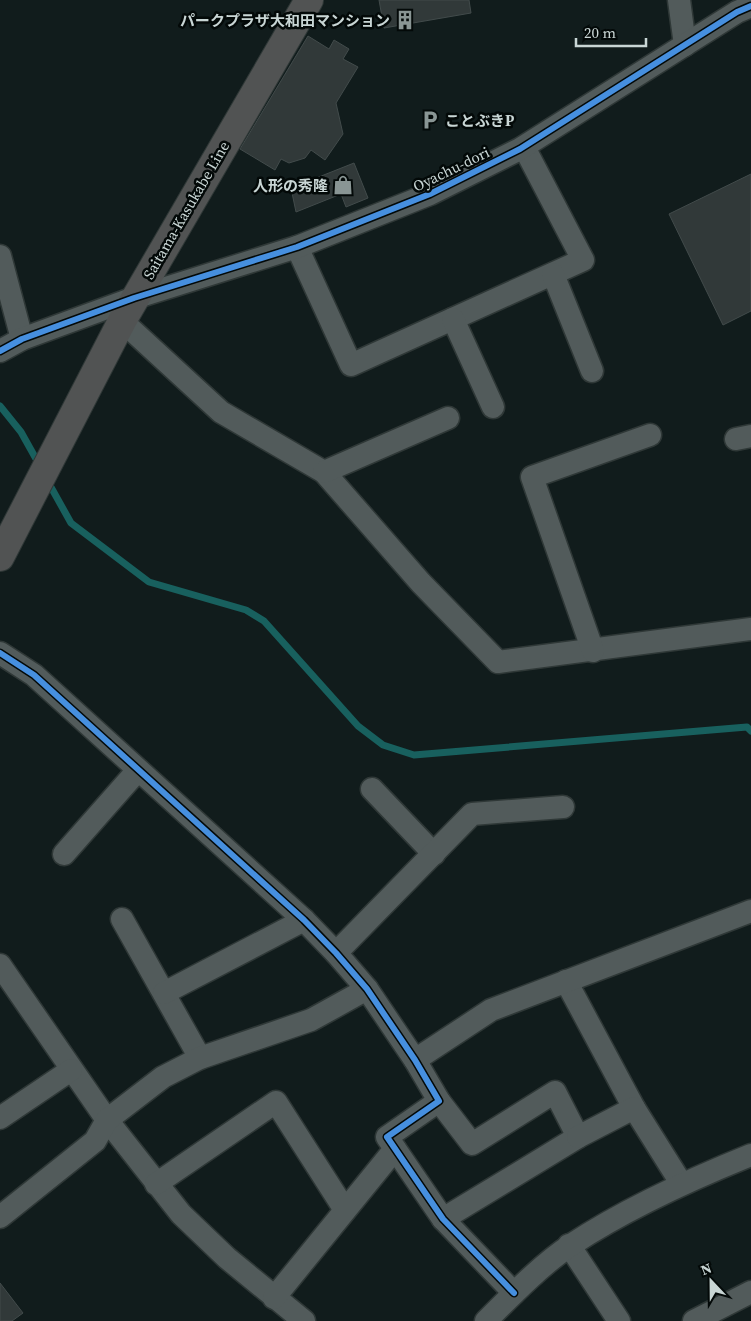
<svg xmlns="http://www.w3.org/2000/svg" width="751" height="1321" font-family="'Source Serif 4','Noto Sans JP',serif">
	<style>
		.lines { fill: none; stroke-linecap: round; stroke-linejoin: round }
		.stream { stroke: #18605e; stroke-width: 7 }
		.building { fill: #313939; stroke: #424b4b }
		.minor-casing { stroke: #2f3837; stroke-width: 25 }
		.major-casing { stroke: #2f3837; stroke-width: 30 }
		.minor { stroke: #525b5b; stroke-width: 22 }
		.major { stroke: #515353; stroke-width: 28 }
		.cycleway-casing { stroke: #030908; stroke-width: 9 }
		.cycleway { stroke: #468fdf; stroke-width: 6 }
		.labels { text-anchor: middle; dominant-baseline: central; stroke-width: 5; stroke-linejoin: round; paint-order: stroke }
		.poi-label { font-size: 15px; font-weight: bold; fill: #c9d6d5; stroke: #030908; text-anchor: end }
		.street-label { font-size: 15px; fill: #c9d6d5; stroke: #030908 }
	</style>
	<rect width="100%" height="100%" fill="#111c1c"/>
	<g class="lines">
		<g class="stream">
			<polyline points="0,406 21,432 40,466"/>
			<polyline points="47,480 71,523 149,582 246,610 264,621 358,726 383,745 414,755 747,727 751,731"/>
		</g>
	</g>
	<g class="building">
		<polygon points="379,0 469,0 471,13 384,28"/>
		<polygon points="308,36 329,49 334,40 349,49 343,59 358,67 336,103 343,134 325,160 311,150 305,158 289,163 281,159 275,170 240,149"/>
		<polygon points="354,163 368,198 346,207 341,194 296,212 291,188"/>
		<polygon points="751,174 751,311 723,325 669,214"/>
		<polygon points="0,1283 23,1313 12,1321 0,1321"/>
	</g>
	<g class="lines">
		<defs>
			<g id="minor">
				<polyline points="679,0 685,45"/>
				<polyline points="297,247 351,365 583,260 524,147"/>
				<polyline points="0,256 22,339"/>
				<polyline points="553,274 592,371"/>
				<polyline points="453,319 493,407"/>
				<polyline points="122,321 221,412 324,472 421,583 498,662 751,629"/>
				<polyline points="0,351 22,339 134,298 297,247 430,194 520,149 737,12 751,6"/>
				<polyline points="736,439 751,436"/>
				<polyline points="324,472 448,418"/>
				<polyline points="593,651 532,477 650,435"/>
				<polyline points="0,653 34,675 304,920 336,953 367,989 415,1060 439,1101 387,1137 443,1219 514,1293"/>
				<polyline points="372,789 434,854"/>
				<polyline points="64,854 138,770"/>
				<polyline points="122,919 200,1058"/>
				<polyline points="336,953 472,814 563,807"/>
				<polyline points="0,965 107,1120 181,1214 227,1258 304,1321"/>
				<polyline points="566,981 634,1108"/>
				<polyline points="164,993 304,920"/>
				<polyline points="415,1060 491,1010 751,911"/>
				<polyline points="439,1101 472,1144 555,1092 578,1137 443,1219"/>
				<polyline points="0,1118 71,1070"/>
				<polyline points="578,1137 634,1108 681,1183"/>
				<polyline points="156,1184 276,1102 345,1210"/>
				<polyline points="0,1217 95,1141 107,1120 163,1077 200,1058 311,1020 367,989"/>
				<polyline points="569,1245 619,1321"/>
				<polyline points="274,1298 395,1149"/>
				<path d="M 486,1321 C 510,1297 542,1264 571,1245 C 627,1208 689,1180 751,1155"/>
				<polyline points="694,1321 751,1292"/>
			</g>
			<polyline id="major" points="0,557 122,321 309,0"/>
		</defs>
		<use href="#minor" class="minor-casing"/>
		<use href="#major" class="major-casing"/>
		<use href="#minor" class="minor"/>
		<use href="#major" class="major"/>
		<defs>
			<g id="cycleway">
				<polyline points="0,351 22,339 134,298 297,247 430,194 520,149 737,12 751,6"/>
				<polyline points="0,653 34,675 304,920 336,953 367,989 415,1060 439,1101 387,1137 443,1219 514,1293"/>
			</g>
		</defs>
		<use href="#cycleway" class="cycleway-casing"/>
		<use href="#cycleway" class="cycleway"/>
	</g>
	<defs>
		<symbol id="building-bare" viewBox="-9 -9 18 18"><path d="M-4-6H4V6H1V3H-1V6H-4ZM-2.5-4.3h1.7v1.8h-1.7ZM.8-4.3h1.7v1.8H.8ZM-2.5-1h1.7V.8h-1.7ZM.8-1h1.7V.8H.8Z" fill="#899594" stroke="#030908" stroke-width="2.5" paint-order="stroke"/></symbol>
		<symbol id="parking-bare" viewBox="-9 -9 18 18"><path d="M-3.5-5.5H1a3.5 3.5 0 0 1 0 7H-1V5.5H-3.5ZM-1-3.4V-.6H.8a1.4 1.4 0 0 0 0-2.8Z" fill="#899594" stroke="#030908" stroke-width="2.5" paint-order="stroke"/></symbol>
		<symbol id="shop-bare" viewBox="-9 -9 18 18"><path d="M-5-2.5h2.3a2.7 3.5 0 0 1 5.4 0H5L5.5 6h-11ZM-1.5-2.5h3a1.5 2.3 0 0 0-3 0Z" fill="#899594" stroke="#030908" stroke-width="2.5" paint-order="stroke"/></symbol>
	</defs>
	<g fill-rule="evenodd">
		<use href="#building-bare" x="391" y="6" width="28" height="28"/>
		<use href="#parking-bare" x="416" y="106" width="28" height="28"/>
		<use href="#shop-bare" x="329" y="171" width="28" height="28"/>
	</g>
	<g class="labels">
		<g class="poi-label">
			<text x="390" y="20">パークプラザ大和田マンション</text>
			<text x="445" y="120" text-anchor="start">ことぶきP</text>
			<text x="328" y="185">人形の秀隆</text>
		</g>
		<g class="street-label">
			<text transform="translate(451 169) rotate(-26)">Oyachu-dori</text>
			<text transform="translate(186 210) rotate(-60)">Saitama-Kasukabe Line</text>
		</g>
	</g>
	<g transform="translate(711 1281) rotate(338)" stroke="#030908" stroke-width="4" paint-order="stroke">
	<path d="M0-4L9 19L0 12L-9 19Z" fill="#c9d6d5"/>
	<text y="-8" font-size="14" font-weight="bold" text-anchor="middle" fill="#c9d6d5">N</text>
	</g>
	<path d="M576 38v8h70v-8" fill="none" stroke="#c9d6d5" stroke-width="2.5"/>
	<text x="584" y="38" font-size="15" fill="#c9d6d5" stroke="#030908" stroke-width="4" paint-order="stroke">20 m</text>
</svg>
